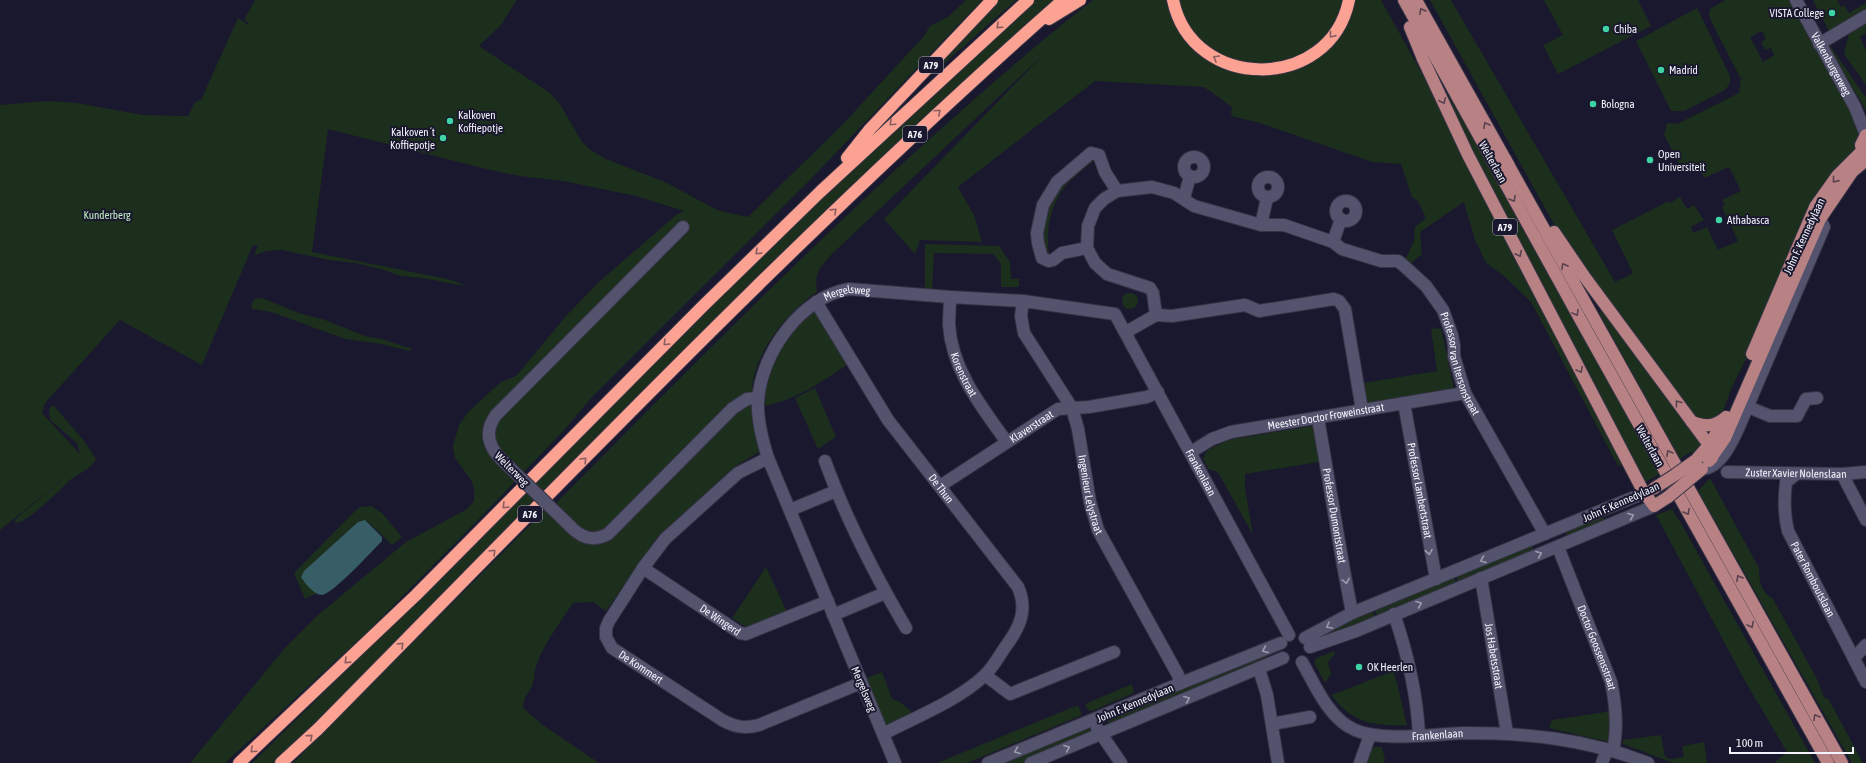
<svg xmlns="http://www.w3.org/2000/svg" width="1866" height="763" font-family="'Asap Condensed',sans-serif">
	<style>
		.green { fill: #1c2e1c; fill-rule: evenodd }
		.water { fill: #375e66 }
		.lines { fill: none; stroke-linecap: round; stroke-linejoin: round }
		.minor-casing { stroke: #353344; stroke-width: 14 }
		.major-casing { stroke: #353344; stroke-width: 14 }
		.highway-casing { stroke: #353344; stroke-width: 14 }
		.minor { stroke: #53536e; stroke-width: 12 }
		.major { stroke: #b88284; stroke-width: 12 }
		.highway { stroke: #fba293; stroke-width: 12 }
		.minor-bridge-casing { stroke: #353344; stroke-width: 14; stroke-linecap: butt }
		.major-bridge-casing { stroke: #353344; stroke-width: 14; stroke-linecap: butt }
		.minor-bridge { stroke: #53536e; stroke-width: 12 }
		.major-bridge { stroke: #b88284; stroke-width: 12 }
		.oneway { stroke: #594250 }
		.oneway2 { stroke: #8a5d60 }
		.oneway3 { stroke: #9b9bae }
		.poi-dot { fill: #3ed4a3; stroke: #19182e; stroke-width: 1.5 }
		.labels { text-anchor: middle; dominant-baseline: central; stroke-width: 4; stroke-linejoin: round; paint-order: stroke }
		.shield { fill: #19182e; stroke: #b2b1bf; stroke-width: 1 }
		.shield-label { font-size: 10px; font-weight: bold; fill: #f3f3fd }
		.poi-label { font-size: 11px; fill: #f3f3fd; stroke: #19182e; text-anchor: start }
		.street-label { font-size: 11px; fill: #f3f3fd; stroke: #19182e }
		.park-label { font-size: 11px; fill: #c1eec1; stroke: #19182e }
	</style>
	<rect width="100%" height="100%" fill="#19182e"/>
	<g class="green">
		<path d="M 255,0 L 517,0 L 501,25 L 479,46 L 550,93 L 560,104 L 582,142 L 592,151 L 606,159 L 667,183 L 717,210 L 748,217 L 843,124 L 924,36 L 930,26 L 949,16 L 966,0 L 982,0 L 809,181 L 593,396 L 566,428 L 485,513 L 365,634 L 225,763 L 190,763 L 284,649 L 318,615 L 406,542 L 467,509 L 474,501 L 474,488 L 471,480 L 455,458 L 453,446 L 459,425 L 469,411 L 501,382 L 516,376 L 566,316 L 599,282 L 676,215 L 684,211 L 636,196 L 563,181 L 520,176 L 486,169 L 328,129 L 312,252 L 452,280 L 469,287 L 423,278 L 400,276 L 384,270 L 355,263 L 329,260 L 281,250 L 267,251 L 254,255 L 258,246 L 253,245 L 202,365 L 120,320 L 45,403 L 42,413 L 80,454 L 77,443 L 50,420 L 49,409 L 53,405 L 55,407 L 85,442 L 96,459 C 90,471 77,473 68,482 C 60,490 25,525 15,523 L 15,520 L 20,515 L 67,476 L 0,530 L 0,105 L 48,101 L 77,103 L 143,115 L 188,116 L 195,102 L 201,100 L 238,18 L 248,25 L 249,23 L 244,20 Z"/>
		<polygon points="996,0 1016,0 901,102"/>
		<polygon points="1034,0 1056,0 276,761 273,763 252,763 444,575 745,270"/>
		<path d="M 1093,0 L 1381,0 L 1439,104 L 1622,465 L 1618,466 L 1531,302 L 1504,276 L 1486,263 L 1475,240 L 1464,202 L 1420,232 L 1422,254 L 1410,264 L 1405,260 L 1414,241 L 1415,227 L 1426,218 L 1418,201 L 1412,197 L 1401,164 L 1372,162 L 1260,123 L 1231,116 L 1232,107 L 1204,87 L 1095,81 L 958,187 L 974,215 L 982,242 L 920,240 L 915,254 L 884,219 L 1044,54 L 832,254 C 820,268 814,272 817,292 C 787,311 753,355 752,391 L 737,399 L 605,531 L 590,534 L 572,522 L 556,503 C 673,385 790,266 913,154 C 972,101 1030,49 1093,0 Z"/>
		<path d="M 1430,0 L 1451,0 L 1615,282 L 1633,273 L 1612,230 L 1669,201 L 1670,203 L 1680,197 L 1687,209 L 1694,205 L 1704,220 L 1691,227 L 1693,233 L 1707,227 L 1718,250 L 1738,241 L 1722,207 L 1725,205 L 1722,200 L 1741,191 L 1729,167 L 1704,178 L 1698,166 L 1684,173 L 1664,135 L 1667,123 L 1677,124 L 1739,93 L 1741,79 L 1712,23 L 1709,15 L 1710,9 L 1725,0 L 1789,0 L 1861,130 L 1857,149 L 1765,321 L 1731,389 L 1722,414 L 1717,420 L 1699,421 L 1566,246 ZM 1762,31 L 1766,39 L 1761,42 L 1765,50 L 1771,48 L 1774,55 L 1763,62 L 1750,37 Z"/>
		<polygon points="1544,0 1638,0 1651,26 1558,74 1543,45 1563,35"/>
		<polygon points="1813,0 1837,0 1841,7 1844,5 1849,13 1866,3 1866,13 1834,32 1829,31"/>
		<polygon points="1697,8 1730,76 1730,83 1725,90 1684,111 1671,111 1636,41"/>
		<polygon points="1866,20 1866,33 1860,37 1866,51 1866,85 1844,54 1850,29"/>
		<polygon points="1829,44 1866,98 1866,110 1827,45"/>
		<polygon points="1441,83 1476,142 1661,473 1644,483 1543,291 1438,84"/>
		<path d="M 1091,156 L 1097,158 C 1086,168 1069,179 1061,192 C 1049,211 1045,235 1050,257 L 1041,248 L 1046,208 L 1054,192 Z"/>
		<polygon points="925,244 999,246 1010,262 1011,279 1019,279 1019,287 1001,287 1001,264 993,254 934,253 932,292 925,291"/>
		<circle cx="1130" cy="301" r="8"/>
		<polygon points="262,298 299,313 325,320 365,336 382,339 412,349 410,351 381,344 345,339 271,312 253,309 251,306 254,299"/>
		<polygon points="1602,310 1703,442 1695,457 1691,452 1680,459 1599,313"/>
		<path d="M 815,311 L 847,365 C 820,383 797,399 765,406 C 765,374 779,346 801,324 C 805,319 809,314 815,311 Z"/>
		<polygon points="1441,328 1454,388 1366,403 1363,383 1437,371 1431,329"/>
		<polygon points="815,388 836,437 818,449 795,398"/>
		<path d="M 752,404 L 754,421 L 761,451 L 737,465 L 725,475 L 655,540 L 606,611 L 593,602 L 573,603 C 561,621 542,647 536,667 C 534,672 535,678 533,683 C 530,692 523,697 523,708 L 543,725 L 599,763 L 293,763 L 546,509 L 593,543 L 735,407 Z"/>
		<polygon points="1313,426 1319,462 1245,474 1245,488 1253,535 1218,472 1208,469 1203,458 1208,450 1228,440"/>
		<path d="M 1710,478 L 1759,568 C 1759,581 1761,592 1773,599 L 1817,679 L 1824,697 L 1829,700 L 1863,763 L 1852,763 L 1698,491 Z"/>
		<polygon points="371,506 382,513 402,537 392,545 367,521 358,522 338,540 303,581 317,593 305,599 294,573 353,513 360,507"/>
		<polygon points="1672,509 1682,525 1815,763 1774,763 1787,752 1745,681 1656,515"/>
		<polygon points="1602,513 1606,524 1569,540 1564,529"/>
		<polygon points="1531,543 1535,554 1460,585 1455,573"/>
		<polygon points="766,567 787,612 746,627 732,618"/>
		<polygon points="1453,574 1457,586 1378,618 1374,607"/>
		<polygon points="1371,608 1376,619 1322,637 1321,634"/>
		<polygon points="1334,651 1335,655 1330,659 1328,663 1331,674 1325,683 1315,664 1315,659"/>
		<polygon points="1265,653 1269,663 1111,725 1108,722 1108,718"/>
		<path d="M 1394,671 L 1407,725 C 1372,726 1354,724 1331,695 Z"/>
		<polygon points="882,672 892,699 900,702 912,712 889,725 884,724 864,679"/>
		<polygon points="1132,684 1134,693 1092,711 1088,710 1085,704"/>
		<polygon points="1078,705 1082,715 967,763 937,763"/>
		<polygon points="1612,711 1609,742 1549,728 1552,720"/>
		<polygon points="1089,726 1093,726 1093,734 1024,763 999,763"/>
		<polygon points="1661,735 1665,757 1671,759 1684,757 1682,746 1704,742 1707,763 1673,763 1623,744 1623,740"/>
		<polygon points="1374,747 1382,747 1385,760 1384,763 1365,763"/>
	</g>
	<path class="water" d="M 365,520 L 382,537 L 382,541 C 372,551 334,593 322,595 C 314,595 304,582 301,577 L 304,571 L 358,522 Z"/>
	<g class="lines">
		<defs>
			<g id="minor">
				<path id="s1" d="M 1796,0 L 1855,107 L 1866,135"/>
				<polyline points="1819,44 1866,16"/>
				<circle cx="1194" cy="167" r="10"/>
				<circle cx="1268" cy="187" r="10"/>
				<polyline points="1184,198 1190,176"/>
				<circle cx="1346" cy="211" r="10"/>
				<polyline points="1261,225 1267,198"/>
				<polyline points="1333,242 1341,219"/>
				<polyline points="1087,248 1062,253 1053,260 1049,261 1042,258 1038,243 1037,233 1043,205 1057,182 1091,153 1099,155 1105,172 1117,191"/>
				<path id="s2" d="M 950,297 C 950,306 949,316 949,325 C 952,370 981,406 1006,441"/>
				<path id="s3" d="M 1023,301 L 1021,316 L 1024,333 L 1072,408 L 1078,429 L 1090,502 L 1098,530 L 1178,675 L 1181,683"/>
				<path id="s4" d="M 816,302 L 888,420 L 1018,587 C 1028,610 1020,627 1006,646 C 999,656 993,668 984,676 C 957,701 916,717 883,734"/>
				<path id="s5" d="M 1156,315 L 1153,293 L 1150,288 L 1107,274 L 1095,263 L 1087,248 L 1088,226 L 1095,208 L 1104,199 L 1117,191 L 1152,187 L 1174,193 L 1194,206 L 1261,225 L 1284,225 L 1333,242 L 1342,249 L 1381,261 L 1398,261 L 1403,265 L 1426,286 L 1443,310 L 1452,335 L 1454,346 L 1454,356 L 1465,393 L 1545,534"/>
				<polyline points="1126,332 1156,315 1172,316 1245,305 1259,311 1334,299 1339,301 1345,309 1362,410"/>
				<path id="s6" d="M 1404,403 L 1436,579"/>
				<polyline points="1748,407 1770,416 1797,416 1806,399 1817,398"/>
				<path id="s7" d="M 1318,418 L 1343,565 L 1352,613"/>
				<path id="s8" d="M 1191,452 L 1212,439 L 1231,432 L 1465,393"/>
				<path id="s9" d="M 768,458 L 738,473 L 665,539 L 643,568 L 609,621 L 606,628 L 606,637 L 612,648 L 722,720 C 735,727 745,729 759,725 L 861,683"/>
				<path d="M 501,459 C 488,446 484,431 496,415 L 683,227"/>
				<path d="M 825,461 C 846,519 875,575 906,628"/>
				<path d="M 1702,469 C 1720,468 1731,444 1738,429 L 1824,227 L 1820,219"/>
				<path id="s10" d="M 1727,472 L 1842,474 L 1866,472"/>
				<polyline points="1842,474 1866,520"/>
				<path id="s11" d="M 1795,475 L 1786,482 C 1784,498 1784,515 1788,531 L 1866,682"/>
				<path id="s12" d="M 940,486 L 1058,409 L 1089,407 L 1147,397 L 1158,392"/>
				<polyline points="790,510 836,491"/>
				<path d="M 570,526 C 581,538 593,542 608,534 L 733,408 L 747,399 L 758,398"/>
				<path id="s13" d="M 1558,547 L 1611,682 C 1616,705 1618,728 1613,751"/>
				<path id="s14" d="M 643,568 L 740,633 L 746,634 L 828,601"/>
				<path id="s15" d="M 1481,578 L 1507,733"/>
				<path d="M 1394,614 C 1407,652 1417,695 1419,735"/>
				<polyline points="833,615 885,593"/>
				<polyline points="1305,638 1352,613 1644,493"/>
				<polyline points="1310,647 1356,631 1654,506"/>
				<polyline points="1855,657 1866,645"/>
				<path id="s16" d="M 1302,662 C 1315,685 1329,719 1355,730 C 1383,742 1433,734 1464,733 C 1529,733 1586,739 1648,763"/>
				<polyline points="1259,669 1267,695 1278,763"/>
				<polyline points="985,675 1010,694 1114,652"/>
				<polyline points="1272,724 1310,717"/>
				<polyline points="1097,728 1121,763"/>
				<path id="s17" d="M 895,763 L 768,458 C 762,439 757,420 758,401 C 761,353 801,297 849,289 L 950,297 L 1023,301 L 1115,314 L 1289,635"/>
				<polyline points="988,763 1181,683 1281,643"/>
				<polyline points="1031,763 1283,658"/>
				<polyline points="1360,763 1370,735"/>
				<polyline points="1602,763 1607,750"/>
			</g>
			<g id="major">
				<polyline points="1404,0 1584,326 1828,763"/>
				<polyline points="1416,0 1509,166"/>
				<polyline points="1410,27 1423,59 1468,155 1643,491 1654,506 1668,497"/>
				<polyline points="1505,159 1842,763"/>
				<polyline points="1864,159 1861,145 1866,135"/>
				<polyline points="1554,232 1584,276 1709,445 1712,458"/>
				<polyline points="1752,354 1815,207 1837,176 1862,151"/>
				<path d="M 1692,422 C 1706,427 1714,427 1726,417"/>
				<polyline points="1696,460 1709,445 1726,417"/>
				<polyline points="1709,461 1725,438 1820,219 1852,172 1866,160"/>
			</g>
			<g id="highway">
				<path d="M 1173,0 C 1192,92 1330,93 1349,0"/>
				<polyline points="1049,19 1080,0"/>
				<polyline points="847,158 870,129 992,0"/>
				<polyline points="239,763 416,595 703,306 820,192 1028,0"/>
				<path d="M 281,763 L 318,729 C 562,482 802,230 1063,0"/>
			</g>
		</defs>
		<use href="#minor" class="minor-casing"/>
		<use href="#major" class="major-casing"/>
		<use href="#highway" class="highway-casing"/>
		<use href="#minor" class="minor"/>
		<use href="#major" class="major"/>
		<use href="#highway" class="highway"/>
		<defs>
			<polyline id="minor-bridge" points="501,459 570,526"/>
			<g id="major-bridge">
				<polyline points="1653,489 1675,475 1696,460"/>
				<polyline points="1668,497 1702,469"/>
			</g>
		</defs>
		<use href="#minor-bridge" class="minor-bridge-casing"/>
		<use href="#major-bridge" class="major-bridge-casing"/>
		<use href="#minor-bridge" class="minor-bridge"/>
		<use href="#major-bridge" class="major-bridge"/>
	</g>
	<defs><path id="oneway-chevron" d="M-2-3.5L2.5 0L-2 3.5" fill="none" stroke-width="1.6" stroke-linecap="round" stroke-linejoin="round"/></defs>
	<g class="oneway">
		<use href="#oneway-chevron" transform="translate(1422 11) rotate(-119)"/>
		<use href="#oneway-chevron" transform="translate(1443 101) rotate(65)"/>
		<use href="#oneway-chevron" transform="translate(1486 125) rotate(-119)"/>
		<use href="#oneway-chevron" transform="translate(1835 180) rotate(129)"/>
		<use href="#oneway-chevron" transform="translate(1513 199) rotate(61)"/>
		<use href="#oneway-chevron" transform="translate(1519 254) rotate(63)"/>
		<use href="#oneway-chevron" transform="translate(1564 266) rotate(-119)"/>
		<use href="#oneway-chevron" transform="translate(1576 313) rotate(61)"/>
		<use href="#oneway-chevron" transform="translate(1580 370) rotate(62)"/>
		<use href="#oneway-chevron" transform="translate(1678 403) rotate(-127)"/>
		<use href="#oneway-chevron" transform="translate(1669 453) rotate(-119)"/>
		<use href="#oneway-chevron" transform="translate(1687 512) rotate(61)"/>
		<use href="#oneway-chevron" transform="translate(1739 578) rotate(-119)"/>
		<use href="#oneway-chevron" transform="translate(1751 625) rotate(61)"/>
		<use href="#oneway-chevron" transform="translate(1816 717) rotate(-119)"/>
	</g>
	<g class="oneway2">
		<use href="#oneway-chevron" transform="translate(999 26) rotate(138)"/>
		<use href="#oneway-chevron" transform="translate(1332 35) rotate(129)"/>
		<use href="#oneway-chevron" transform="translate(1216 58) rotate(-150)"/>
		<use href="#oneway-chevron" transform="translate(938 112) rotate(-43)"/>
		<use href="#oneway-chevron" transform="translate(892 123) rotate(137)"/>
		<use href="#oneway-chevron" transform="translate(834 211) rotate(-44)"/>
		<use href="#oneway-chevron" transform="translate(758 252) rotate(136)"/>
		<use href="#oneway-chevron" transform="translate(666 343) rotate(135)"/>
		<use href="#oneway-chevron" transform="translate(584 460) rotate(-46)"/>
		<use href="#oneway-chevron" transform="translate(505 506) rotate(135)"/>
		<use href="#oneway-chevron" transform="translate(493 552) rotate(-45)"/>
		<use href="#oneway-chevron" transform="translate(401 645) rotate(-45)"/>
		<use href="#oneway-chevron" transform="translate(347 661) rotate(136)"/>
		<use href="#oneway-chevron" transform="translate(310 737) rotate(-42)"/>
		<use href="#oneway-chevron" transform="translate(253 750) rotate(137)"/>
	</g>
	<g class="oneway3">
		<use href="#oneway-chevron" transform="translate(1631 516) rotate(-22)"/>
		<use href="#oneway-chevron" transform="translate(1429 552) rotate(80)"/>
		<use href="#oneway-chevron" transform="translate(1539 554) rotate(-22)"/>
		<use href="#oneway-chevron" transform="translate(1483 560) rotate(158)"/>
		<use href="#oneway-chevron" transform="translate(1346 581) rotate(78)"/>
		<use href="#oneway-chevron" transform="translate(1419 604) rotate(-22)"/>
		<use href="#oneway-chevron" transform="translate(1329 626) rotate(150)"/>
		<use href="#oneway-chevron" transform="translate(1265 650) rotate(158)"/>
		<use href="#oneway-chevron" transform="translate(1187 699) rotate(-23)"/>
		<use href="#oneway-chevron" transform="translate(1067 748) rotate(-23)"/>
		<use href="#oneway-chevron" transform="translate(1017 751) rotate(158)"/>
	</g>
	<g class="poi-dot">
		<circle cx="1832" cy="13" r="4"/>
		<circle cx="1606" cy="29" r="4"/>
		<circle cx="1661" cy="70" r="4"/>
		<circle cx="1593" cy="104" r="4"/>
		<circle cx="450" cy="121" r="4"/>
		<circle cx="443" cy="138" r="4"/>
		<circle cx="1650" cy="160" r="4"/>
		<circle cx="1719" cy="220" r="4"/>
		<circle cx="1359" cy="667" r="4"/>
	</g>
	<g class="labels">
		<g class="shield">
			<rect x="919" y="57" width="24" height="16" rx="3"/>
			<rect x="903" y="126" width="24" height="16" rx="3"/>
			<rect x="1493" y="219" width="24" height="16" rx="3"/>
			<rect x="518" y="506" width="24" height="16" rx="3"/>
		</g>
		<g class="shield-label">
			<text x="931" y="65">A79</text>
			<text x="915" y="134">A76</text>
			<text x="1505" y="227">A79</text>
			<text x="530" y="514">A76</text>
		</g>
		<g class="poi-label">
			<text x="1824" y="13" text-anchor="end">VISTA College</text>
			<text x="1614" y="29">Chiba</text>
			<text x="1669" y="70">Madrid</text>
			<text x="1601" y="104">Bologna</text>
			<text x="458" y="115">Kalkoven<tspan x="458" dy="13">Koffiepotje</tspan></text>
			<text x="435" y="132" text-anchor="end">Kalkoven ´t<tspan x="435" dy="13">Koffiepotje</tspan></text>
			<text x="1658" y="154">Open<tspan x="1658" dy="13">Universiteit</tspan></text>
			<text x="1727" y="220">Athabasca</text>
			<text x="1367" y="667">OK Heerlen</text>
		</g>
		<g class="street-label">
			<text stroke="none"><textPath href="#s1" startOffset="73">Valkenburgerweg</textPath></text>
			<text transform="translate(1493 162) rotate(61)">Welterlaan</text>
			<text transform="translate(1804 236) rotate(-65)">John F. Kennedylaan</text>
			<text stroke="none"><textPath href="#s17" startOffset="540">Mergelsweg</textPath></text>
			<text stroke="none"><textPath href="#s5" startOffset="595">Professor van Itersonstraat</textPath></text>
			<text stroke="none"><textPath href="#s2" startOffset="80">Korenstraat</textPath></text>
			<text stroke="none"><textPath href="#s8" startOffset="141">Meester Doctor Froweinstraat</textPath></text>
			<text stroke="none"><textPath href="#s12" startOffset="109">Klaverstraat</textPath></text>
			<text transform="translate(1650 446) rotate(61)">Welterlaan</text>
			<text transform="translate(512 469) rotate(45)">Welterweg</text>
			<text stroke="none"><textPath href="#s17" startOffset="990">Frankenlaan</textPath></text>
			<text stroke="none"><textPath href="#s10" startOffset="69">Zuster Xavier Nolenslaan</textPath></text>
			<text stroke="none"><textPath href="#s4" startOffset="225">De Thun</textPath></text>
			<text stroke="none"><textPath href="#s6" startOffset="89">Professor Lambertstraat</textPath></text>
			<text stroke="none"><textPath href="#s3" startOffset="210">Ingenieur Lelystraat</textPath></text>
			<text transform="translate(1621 502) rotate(-24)">John F. Kennedylaan</text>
			<text stroke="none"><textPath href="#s7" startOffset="99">Professor Dumontstraat</textPath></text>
			<text stroke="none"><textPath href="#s11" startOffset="115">Pater Romboutslaan</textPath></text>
			<text stroke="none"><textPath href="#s14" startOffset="93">De Wingerd</textPath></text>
			<text stroke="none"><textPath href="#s13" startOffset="108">Doctor Goossensstraat</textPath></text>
			<text stroke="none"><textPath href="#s15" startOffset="79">Jos Habetsstraat</textPath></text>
			<text stroke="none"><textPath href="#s9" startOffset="295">De Kommert</textPath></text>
			<text transform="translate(864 689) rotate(67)">Mergelsweg</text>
			<text transform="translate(1135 703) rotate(-23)">John F. Kennedylaan</text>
			<text stroke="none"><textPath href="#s16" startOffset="171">Frankenlaan</textPath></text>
		</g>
		<g class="park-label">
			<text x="107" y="215">Kunderberg</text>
		</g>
	</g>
	<path d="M1730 747v6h123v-6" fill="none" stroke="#f3f3fd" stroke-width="2"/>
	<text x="1736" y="747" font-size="12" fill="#f3f3fd" stroke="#19182e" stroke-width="3" paint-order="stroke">100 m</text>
</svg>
